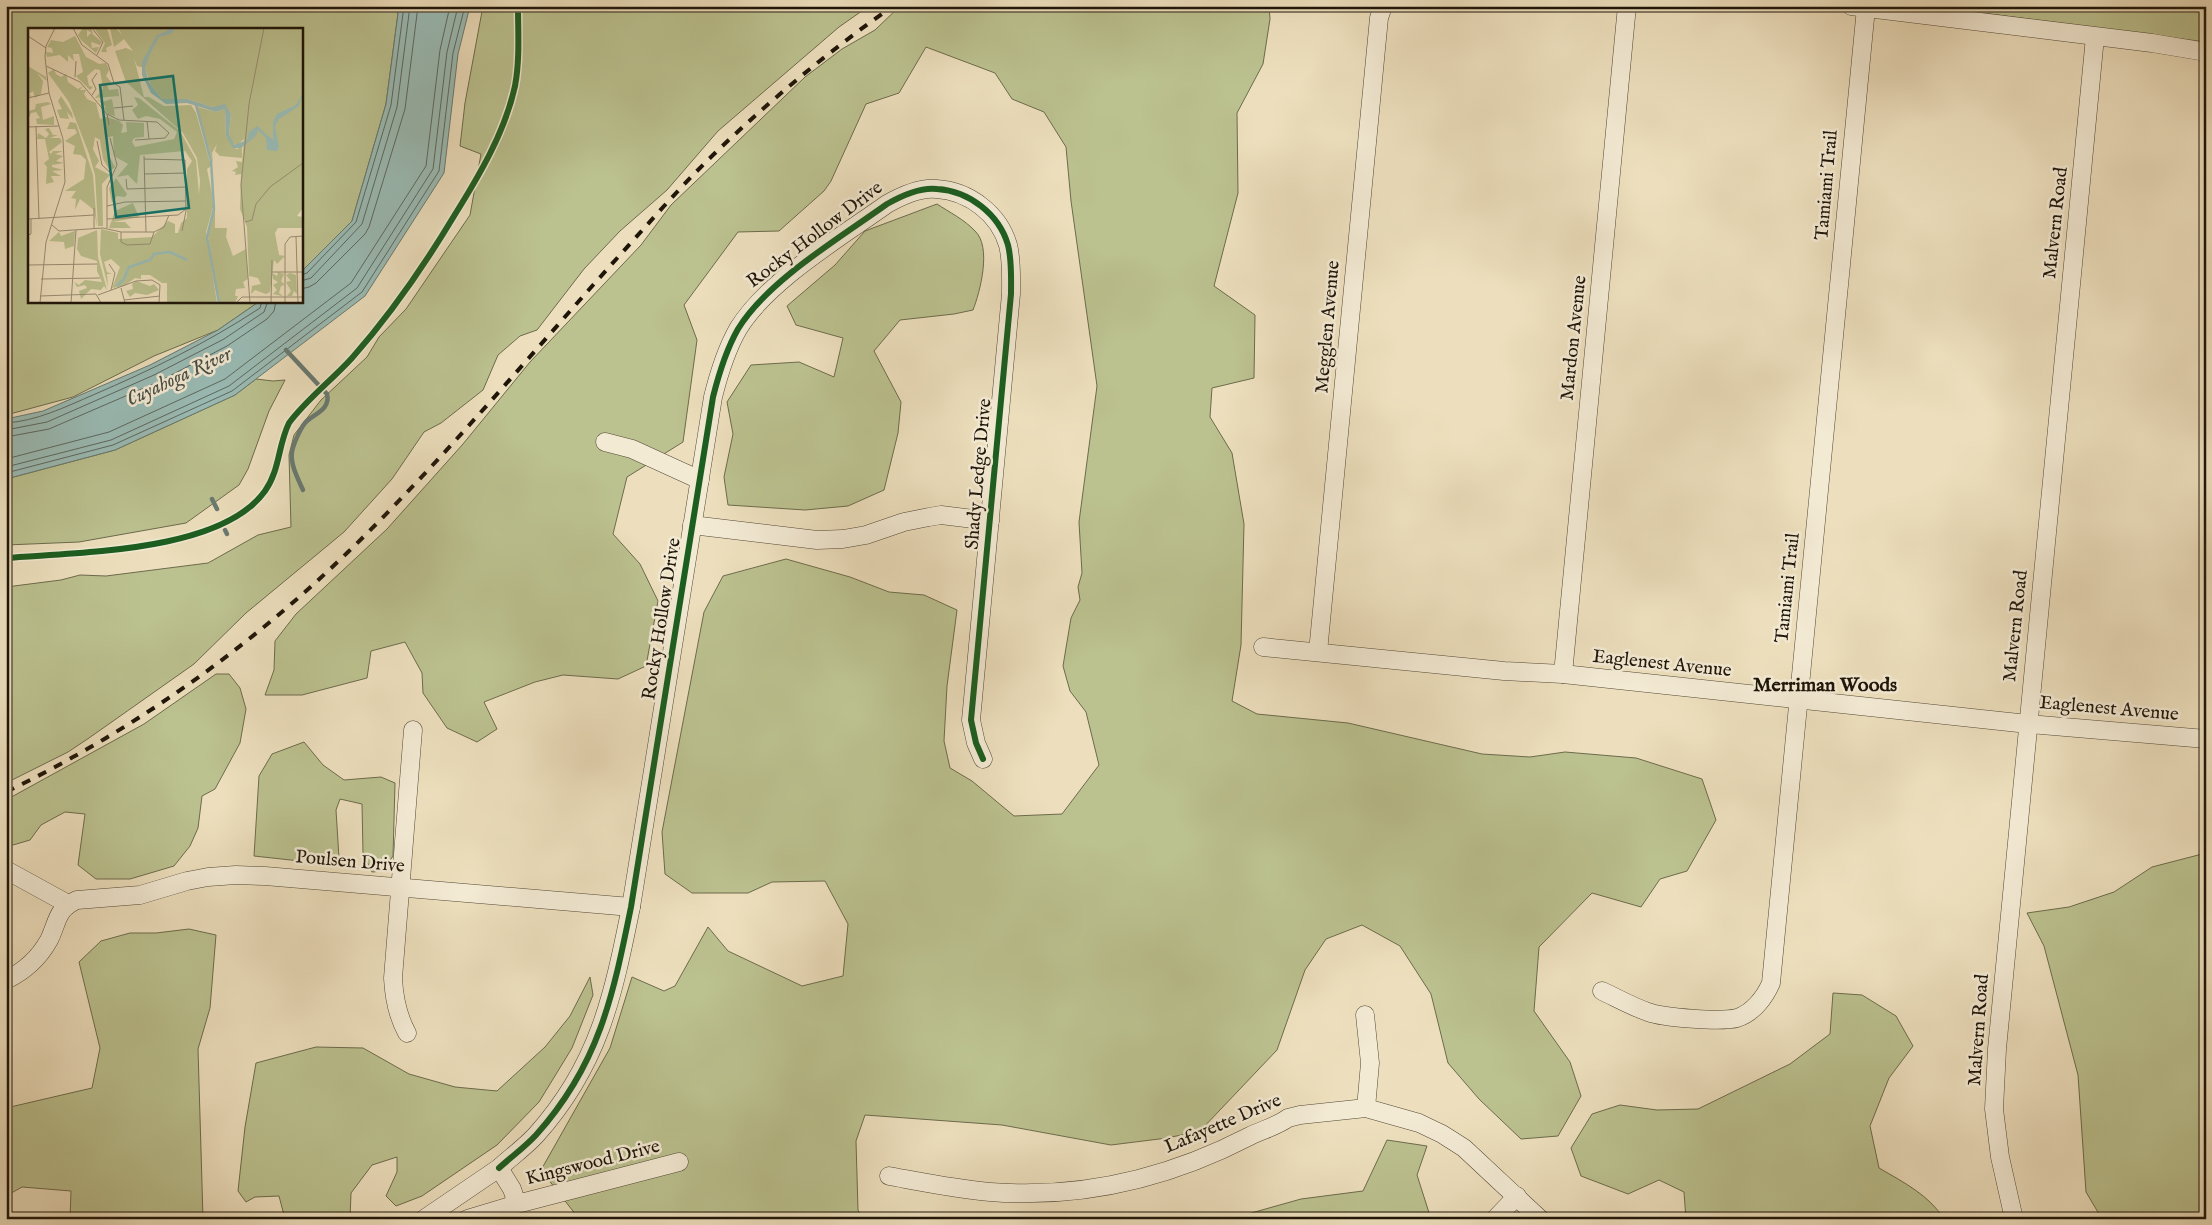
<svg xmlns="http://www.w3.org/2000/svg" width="2212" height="1225" font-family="'IM FELL English',serif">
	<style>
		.green { fill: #bbc18f; stroke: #6c6b4c }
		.water { fill: #9abcb6; stroke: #687971 }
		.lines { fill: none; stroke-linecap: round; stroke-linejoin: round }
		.shore { stroke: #5c6860; stroke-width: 1 }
		.stream { stroke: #687971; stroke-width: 4.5 }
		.minor-casing { stroke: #524836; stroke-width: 19 }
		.minor { stroke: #f3ead4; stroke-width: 18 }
		.rail { stroke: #1e1509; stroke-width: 4; stroke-dasharray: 9 9; stroke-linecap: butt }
		.cycleway-casing { stroke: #f3ead4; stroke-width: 9 }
		.cycleway { stroke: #1b5e20; stroke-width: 6 }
		.labels { text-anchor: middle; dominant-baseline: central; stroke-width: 5; stroke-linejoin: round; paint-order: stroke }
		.street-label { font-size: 19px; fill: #1e1509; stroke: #f3ead4 }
		.water-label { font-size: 20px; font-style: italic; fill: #494f46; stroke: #f3ead4 }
		.neighbourhood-label { font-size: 20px; font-weight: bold; fill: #1e1509; stroke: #f3ead4 }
		.inset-river { fill: none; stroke: #9abcb6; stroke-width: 2.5 }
		.inset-road { fill: none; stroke: #9a8e75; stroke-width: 1 }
		.view { fill: #0f766e; fill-opacity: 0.15; stroke: #0f766e; stroke-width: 2.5 }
		.inset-edge { fill: none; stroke: #1e1509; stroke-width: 2.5 }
	</style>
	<rect width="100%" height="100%" fill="#eddfbd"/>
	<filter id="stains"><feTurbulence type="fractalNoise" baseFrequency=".004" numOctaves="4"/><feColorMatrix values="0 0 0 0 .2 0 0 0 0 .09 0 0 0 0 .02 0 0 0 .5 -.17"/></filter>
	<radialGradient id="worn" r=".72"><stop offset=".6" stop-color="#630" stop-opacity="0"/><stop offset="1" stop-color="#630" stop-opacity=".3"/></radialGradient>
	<g class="green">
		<polygon points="6,6 399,6 386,104 352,221 301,272 301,29 29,29 29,301 260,301 218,330 154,356 73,397 6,415"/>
		<polygon points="483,6 869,6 839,27 718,131 667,190 620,231 584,269 537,330 520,336 498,355 483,390 441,423 424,432 392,479 344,532 246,613 194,664 89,738 68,752 6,783 6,587 61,580 80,575 106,576 208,563 258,535 291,527 289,455 294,435 321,400 367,357 379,337 406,309 470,215 481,154 460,146 465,103"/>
		<polygon points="900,6 1269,6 1270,19 1263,64 1237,113 1238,193 1214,286 1255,315 1254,378 1212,388 1210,417 1232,453 1244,524 1241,645 1232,701 1257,714 1348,723 1482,754 1530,757 1565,752 1636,758 1702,779 1716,820 1687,871 1660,879 1641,907 1592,893 1539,947 1534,1011 1570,1062 1581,1096 1558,1136 1521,1139 1479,1099 1448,1063 1431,994 1400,946 1362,925 1326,939 1305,970 1277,1050 1200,1131 1167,1138 1111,1145 1002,1125 865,1115 856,1141 858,1210 862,1219 576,1219 576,1215 541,1170 610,1048 632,977 664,991 675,986 708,927 728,951 802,986 843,976 848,924 825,881 772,882 748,893 692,893 665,874 662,832 704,612 723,576 786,559 850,577 889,592 924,595 957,610 947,686 944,741 950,768 972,781 1014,816 1062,814 1099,765 1086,712 1070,691 1063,666 1071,618 1080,600 1078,587 1082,573 1079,522 1097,386 1071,201 1066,147 1044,112 1012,99 995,73 926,47 899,93 866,104 831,181 824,191 779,231 738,232 684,305 697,340 683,442 627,477 613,534 640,564 658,601 646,666 618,679 563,675 535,682 484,702 497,729 477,742 447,728 423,693 422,673 405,642 371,651 367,678 302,695 265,695 274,670 275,641 296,614 387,529 463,444 530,362 641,245 671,205 805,77 842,49 875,30"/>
		<polygon points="1927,6 2206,6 2206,42"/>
		<path d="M 937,204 C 949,212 965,220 975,231 C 992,247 980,292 973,310 L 954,314 L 900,320 L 874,351 L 901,402 L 898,433 L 884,490 L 848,506 L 805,510 L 728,505 L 724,477 L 733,434 L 727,402 L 751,365 L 799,362 L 834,377 L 843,338 L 796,325 L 787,306 L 835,265 L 865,231 Z"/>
		<polygon points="256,379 273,381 285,380 269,411 248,469 239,485 186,523 79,542 6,545 6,479 115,450 235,395"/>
		<polygon points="216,674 229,674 240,688 246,709 240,743 215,789 202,796 198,828 190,846 174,866 130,879 96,879 78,865 85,814 65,812 41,825 30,840 13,845 6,844 6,800 144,724"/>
		<polygon points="304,742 323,765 344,780 381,777 395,783 393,856 383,871 372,872 363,854 362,804 340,799 336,810 339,858 309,862 254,856 259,776 272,754"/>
		<polygon points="2206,853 2206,1219 2102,1219 2086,1192 2078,1075 2044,946 2027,913 2069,907 2114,892 2152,867"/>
		<polygon points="189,929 216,935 210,1008 198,1049 203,1219 70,1219 71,1191 22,1187 6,1196 6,1108 92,1088 100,1048 79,962 101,941 130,933 156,933"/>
		<polygon points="590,977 593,995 572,1048 539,1102 497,1145 422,1196 396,1206 386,1196 397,1172 397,1157 372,1165 351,1193 350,1219 285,1219 279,1196 255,1197 246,1202 238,1191 245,1127 256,1063 316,1047 363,1048 409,1074 455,1087 497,1091 545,1047 570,1016"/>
		<path d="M 1833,993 L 1862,995 L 1896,1016 L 1913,1046 L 1889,1078 L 1870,1126 L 1879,1168 C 1903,1182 1929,1195 1944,1219 L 1686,1219 L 1684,1192 L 1659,1180 L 1628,1194 L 1581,1176 L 1571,1148 L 1592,1114 L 1620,1105 L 1657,1110 L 1698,1109 L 1790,1064 L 1830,1034 Z"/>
		<polygon points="1387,1140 1427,1146 1417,1175 1431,1219 1230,1219 1301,1199 1363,1191"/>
	</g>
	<polygon class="water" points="399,6 470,6 458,54 444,173 365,296 235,395 115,450 6,479 6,419 43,411 150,365 218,330 260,301 301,301 301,272 352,221 386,104"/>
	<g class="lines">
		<g class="shore">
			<polyline points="301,275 307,273 356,222 391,105 404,6"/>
			<polyline points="301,281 311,278 362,224 397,107 410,6"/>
			<polyline points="301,289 309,287 316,283 365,234 369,227 405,109 418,6"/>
			<path d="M 6,423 C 37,421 65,407 93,395 C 151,370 207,343 260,308 L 262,301"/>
			<polyline points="6,430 47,422 154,375 224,339 264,312 268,301"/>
			<polyline points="6,437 49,429 158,382 227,346 267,319 274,311 276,301"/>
			<polyline points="6,459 109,432 225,379 351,283 426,166 440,50 450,6"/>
			<polyline points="6,467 111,440 229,386 357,288 433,169 447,52 458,6"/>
			<polyline points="6,473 113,445 232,391 362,292 439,171 453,53 465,6"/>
		</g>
		<g class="stream">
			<path d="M 286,350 L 327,394 C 331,410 313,414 305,423 C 300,429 293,445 292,452 C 290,464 298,479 303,490"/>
			<polyline points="212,499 217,509"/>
			<polyline points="225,530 227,534"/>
		</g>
		<defs>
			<g id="minor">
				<polyline points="1851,6 2152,43 2206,52"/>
				<polyline points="605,442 632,449 700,480"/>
				<polyline points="692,525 817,540 843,539 866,535 904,522 929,517 941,515 990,521"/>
				<polyline points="1263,647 1504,671 1563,674 2028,724 2206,739"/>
				<polyline points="1318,652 1379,18 1383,6"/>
				<polyline points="1563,674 1627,6"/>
				<polyline points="6,870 68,904"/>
				<path d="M 6,980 C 25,971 39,958 49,940 C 58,922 56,909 77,900 L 140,895 L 187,881 L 208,877 L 236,875 L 265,876 L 631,907"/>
				<path d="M 1602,991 C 1617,998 1633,1007 1648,1012 C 1664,1018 1722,1022 1737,1018 C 1753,1013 1765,997 1771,983 L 1866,8"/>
				<polyline points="1365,1015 1370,1063 1366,1108"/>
				<path d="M 407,1033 C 397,1015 394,998 393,978 L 413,730"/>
				<path d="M 499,1168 C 511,1157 525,1147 536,1135 C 599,1065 613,996 631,907 L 713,397 C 719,373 726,350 738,329 C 767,281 841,237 887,204 C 901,196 921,187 937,189 C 969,191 999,214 1008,245 C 1012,261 1011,278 1011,294 L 971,720 L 976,743 L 983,759"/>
				<path d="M 889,1176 C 922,1182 956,1189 990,1192 C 1081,1199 1169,1178 1250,1136 C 1262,1130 1277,1126 1288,1118 L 1300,1115 L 1366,1108 L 1419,1123 L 1442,1134 L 1464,1148 L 1540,1219"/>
				<polyline points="424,1219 499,1168 512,1189 517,1204 679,1162"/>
				<polyline points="467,1219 517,1204"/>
				<polyline points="1495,1219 1517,1196"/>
				<polyline points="2014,1219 2000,1157 1994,1109 1997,1049 2095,37"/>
			</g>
		</defs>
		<use href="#minor" class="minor-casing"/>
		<use href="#minor" class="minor"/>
		<path class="rail" d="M 6,792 C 132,731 248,649 348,552 C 444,459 530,355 619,256 C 650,222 680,187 713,155 C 769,101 829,51 893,6"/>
		<defs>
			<g id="cycleway">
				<path d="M 6,558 C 76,552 221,553 265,491 C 280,470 278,445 289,423 C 307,399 332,380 352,358 C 391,314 424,266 454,216 C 479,176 505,132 515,86 C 520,59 518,33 518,6"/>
				<path d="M 499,1168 C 511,1157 525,1147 536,1135 C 599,1065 613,996 631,907 L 713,397 C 719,373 726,350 738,329 C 767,281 841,237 887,204 C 901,196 921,187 937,189 C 969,191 999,214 1008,245 C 1012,261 1011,278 1011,294 L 971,720 L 976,743 L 983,759"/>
			</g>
		</defs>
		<use href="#cycleway" class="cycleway-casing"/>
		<use href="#cycleway" class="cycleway"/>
	</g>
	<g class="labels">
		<g class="street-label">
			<text transform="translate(1827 185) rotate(-85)">Tamiami Trail</text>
			<text transform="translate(2056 223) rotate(-84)">Malvern Road</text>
			<text transform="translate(815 235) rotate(-37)">Rocky Hollow Drive</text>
			<text transform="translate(1328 327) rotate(-85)">Megglen Avenue</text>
			<text transform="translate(1574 338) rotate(-84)">Mardon Avenue</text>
			<text transform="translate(979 474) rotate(-85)">Shady Ledge Drive</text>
			<text transform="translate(1788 588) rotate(-84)">Tamiami Trail</text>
			<text transform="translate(662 619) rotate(-81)">Rocky Hollow Drive</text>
			<text transform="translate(2016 626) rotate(-84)">Malvern Road</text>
			<text transform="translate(1662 664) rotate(6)">Eaglenest Avenue</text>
			<text transform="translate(2109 709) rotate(5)">Eaglenest Avenue</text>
			<text transform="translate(350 862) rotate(5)">Poulsen Drive</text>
			<text transform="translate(1979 1030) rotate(-86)">Malvern Road</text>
			<text transform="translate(1223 1124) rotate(-23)">Lafayette Drive</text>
			<text transform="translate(593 1163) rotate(-14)">Kingswood Drive</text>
		</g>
		<g class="water-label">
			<text transform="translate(179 377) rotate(-25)">Cuyahoga River</text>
		</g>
		<g class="neighbourhood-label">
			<text x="1825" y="685">Merriman Woods</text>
		</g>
	</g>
	<g transform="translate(28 28)">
		<rect width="275" height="275" fill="#eddfbd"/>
		<path d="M 55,0 L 63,0 L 65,6 L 59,2 L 59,9 L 63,5 L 74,14 L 72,17 L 63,14 L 64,20 L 71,19 L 68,25 L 53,12 L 50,7 ZM 66,0 L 79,0 L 84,17 L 78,20 L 79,24 L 73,24 L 77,15 ZM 82,0 L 88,0 L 94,7 L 90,0 L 275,0 L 275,180 L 269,188 L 275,189 L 275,200 L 250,200 L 247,205 L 251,227 L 257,228 L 249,236 L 246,232 L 242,264 L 238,266 L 227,262 L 223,266 L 224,258 L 233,256 L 230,250 L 221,248 L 219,199 L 212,181 L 213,146 L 207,147 L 208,144 L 204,143 L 210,139 L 208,133 L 214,134 L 216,111 L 208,118 L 204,115 L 201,106 L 203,86 L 195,77 L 184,79 L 160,71 L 134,71 L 122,55 L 117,40 L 109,38 L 106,30 L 116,69 L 121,69 L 136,78 L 163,77 L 168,85 L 183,138 L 179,141 L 186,176 L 178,204 L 189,275 L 139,275 L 139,255 L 134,255 L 122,247 L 113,247 L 113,251 L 107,250 L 96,258 L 84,260 L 92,239 L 83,231 L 76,234 L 79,244 L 84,246 L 79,246 L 80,259 L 72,226 L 73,201 L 90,205 L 90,211 L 124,209 L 140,193 L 147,196 L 147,205 L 150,205 L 153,195 L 159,190 L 159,141 L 164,133 L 157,123 L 112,127 L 109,156 L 100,147 L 89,149 L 100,136 L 86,128 L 85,108 L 77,110 L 80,126 L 87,139 L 82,143 L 75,131 L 72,112 L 67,109 L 65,121 L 71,133 L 67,139 L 82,147 L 74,156 L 75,198 L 70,198 L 67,147 L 61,126 L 41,74 L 20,45 L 26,41 L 28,46 L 33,49 L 38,46 L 40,54 L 50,61 L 55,58 L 52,62 L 58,62 L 56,66 L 59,71 L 68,75 L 72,91 L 79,89 L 91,93 L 95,97 L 93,105 L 99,104 L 98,94 L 116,95 L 116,109 L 106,110 L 104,114 L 107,119 L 146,111 L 149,104 L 132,91 L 118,88 L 110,91 L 104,82 L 110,77 L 106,69 L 111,70 L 152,103 L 168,132 L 171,166 L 172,153 L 169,130 L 155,105 L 98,54 L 87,23 L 98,20 L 105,23 L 96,11 L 86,19 ZM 47,8 L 58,29 L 71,36 L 78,35 L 81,42 L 78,48 L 83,54 L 79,57 L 81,62 L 90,61 L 91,68 L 67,70 L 75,61 L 72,42 L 67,41 L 59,48 L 61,58 L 65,59 L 62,62 L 48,48 L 55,44 L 51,26 L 45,26 L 46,33 L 40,27 L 40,34 L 32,27 L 19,29 L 18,24 L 25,25 L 24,20 L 19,19 L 23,12 L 35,14 ZM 0,38 L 18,49 L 19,53 L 9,45 L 15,53 L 13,66 L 7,70 L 5,63 L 1,66 L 4,69 L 0,68 ZM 33,68 L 44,85 L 45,91 L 39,84 L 41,91 L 32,90 L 29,82 L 34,81 L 30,73 ZM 69,71 L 74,74 L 84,71 L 87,88 L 80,86 L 76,80 L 78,79 ZM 20,74 L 23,76 L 13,79 L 15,92 L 26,88 L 26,97 L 9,96 L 8,91 L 12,90 L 8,84 L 3,85 L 0,92 L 1,83 L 7,81 L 8,76 ZM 169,79 L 188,84 L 197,81 L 198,108 L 208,121 L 214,119 L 214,130 L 192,128 L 187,123 L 189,116 L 184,125 L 185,135 ZM 42,94 L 48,95 L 65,147 L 69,199 L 66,182 L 52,171 L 47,182 L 48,171 L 43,170 L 48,163 L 37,163 L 56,151 L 58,132 L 53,127 L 45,126 L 47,118 L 37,113 L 49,105 L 47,101 L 39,101 ZM 21,100 L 25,107 L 30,107 L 22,110 L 32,110 L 34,114 L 21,124 L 23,126 L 25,123 L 35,123 L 27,126 L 35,128 L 28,133 L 36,135 L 24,137 L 24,139 L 35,142 L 24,143 L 33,148 L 23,148 L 26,154 L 18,156 L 19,139 L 16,135 L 21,131 L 17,111 L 9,111 L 10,105 L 18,110 L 21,106 L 17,101 ZM 88,150 L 99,166 L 97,169 L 89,168 L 84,175 L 81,160 ZM 105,175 L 111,189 L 85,194 L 97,194 L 103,200 L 81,200 L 87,183 ZM 187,180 L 187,200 L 199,200 L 198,209 L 205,228 L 218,221 L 220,251 L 215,254 L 217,260 L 208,261 L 207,268 L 210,268 L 207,275 L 192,275 L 187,252 L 180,207 ZM 69,202 L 70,229 L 79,262 L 76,258 L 73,262 L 63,261 L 53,271 L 51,263 L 59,260 L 57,257 L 49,259 L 46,254 L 51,257 L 57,252 L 74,254 L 69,243 L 69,233 L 53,228 L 49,221 L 50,210 ZM 47,203 L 46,218 L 37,221 L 36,214 L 21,213 L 31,204 L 33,208 ZM 250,244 L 256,246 L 253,253 L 257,257 L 253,258 L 251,265 L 255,268 L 245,266 L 249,262 L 245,257 L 250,254 L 245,251 L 244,245 L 249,248 ZM 262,245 L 268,247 L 269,266 L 266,263 L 264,268 L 259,268 L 263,263 L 258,254 L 263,253 L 258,247 ZM 108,253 L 122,258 L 126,256 L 131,262 L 119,267 L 107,265 L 102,269 L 98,263 L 105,261 L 104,256 Z" fill="#bbc18f"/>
		<path d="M 144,0 L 148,0 L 143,6 L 131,9 L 122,26 L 117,40 L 121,54 L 134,71 L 160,71 L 184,79 L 197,76 L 203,86 L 201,106 L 206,117 L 219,112 L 221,104 L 229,98 L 245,112 L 245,94 L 249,86 L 268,77 L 275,64 L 271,78 L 251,91 L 247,98 L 251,119 L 249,123 L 239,122 L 238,110 L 230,102 L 228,108 L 213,120 L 205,120 L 198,108 L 197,81 L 188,84 L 159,75 L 138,76 L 123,65 L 114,47 L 114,34 L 128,8 Z" fill="#9abcb6"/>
		<path class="inset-river" d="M 168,77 L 183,133 L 186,181 L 179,209 L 191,275M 89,258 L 96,251 L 101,239 L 122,232 L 126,226 L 142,224 L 159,232"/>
		<path class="inset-road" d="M 45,0 L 54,17 L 80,36 L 86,55 L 92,59M 64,0 L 75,14 L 69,27M 0,8 L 18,20M 18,38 L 52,54 L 79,86 L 81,97M 47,49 L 48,33M 92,59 L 96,92M 64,67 L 68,61 L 64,52 L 69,45M 0,70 L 21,65M 86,80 L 105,78M 79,86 L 91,92 L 129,94 L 141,105 L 137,110 L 107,112M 119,93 L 121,111M 8,98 L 11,191M 0,99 L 31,98M 69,113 L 74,137 L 85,147M 116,128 L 118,204M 116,131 L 157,132 L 158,183 L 154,203M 116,146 L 158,145M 98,151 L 99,161 L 158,159M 79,178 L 97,174 L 158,173M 66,180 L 66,200M 0,191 L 66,187M 79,191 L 150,187 L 158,181M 217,194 L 224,192 L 228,176 L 242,159 L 275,135M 24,197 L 31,203 L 75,200 L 93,204 L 126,204 L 136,199 L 141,187M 79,200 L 79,159 L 89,137 L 82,110M 93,204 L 93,214 L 99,217 L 122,216 L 126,204M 0,207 L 3,206 L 3,191M 268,208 L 270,275M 81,236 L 87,245 L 83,262M 0,237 L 69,236M 244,244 L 275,244M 13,251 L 72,250M 93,260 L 97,275M 70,267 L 108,253 L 124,252 L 132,257 L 131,275M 12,268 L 68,266 L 73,275M 96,272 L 132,268M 12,275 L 18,214 L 37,154 L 35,111 L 21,65 L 17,29 L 18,18 L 27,0M 43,275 L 48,202M 208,275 L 214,269 L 275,269M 222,275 L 213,157 L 221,76 L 236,0M 243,275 L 244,232M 257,275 L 257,216 L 262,209 L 275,208"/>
		<path class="view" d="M 145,48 L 161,180 L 88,189 L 72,57 Z"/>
		<rect width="275" height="275" class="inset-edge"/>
	</g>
	<rect width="2212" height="1225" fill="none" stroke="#eddfbd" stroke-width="25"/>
	<rect x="8" y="8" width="2197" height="1210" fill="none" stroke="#1e1509" stroke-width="2.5"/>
	<rect x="12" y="12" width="2187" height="1200" fill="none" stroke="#1e1509"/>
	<rect width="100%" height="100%" filter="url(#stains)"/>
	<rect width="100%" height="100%" fill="url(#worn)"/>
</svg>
